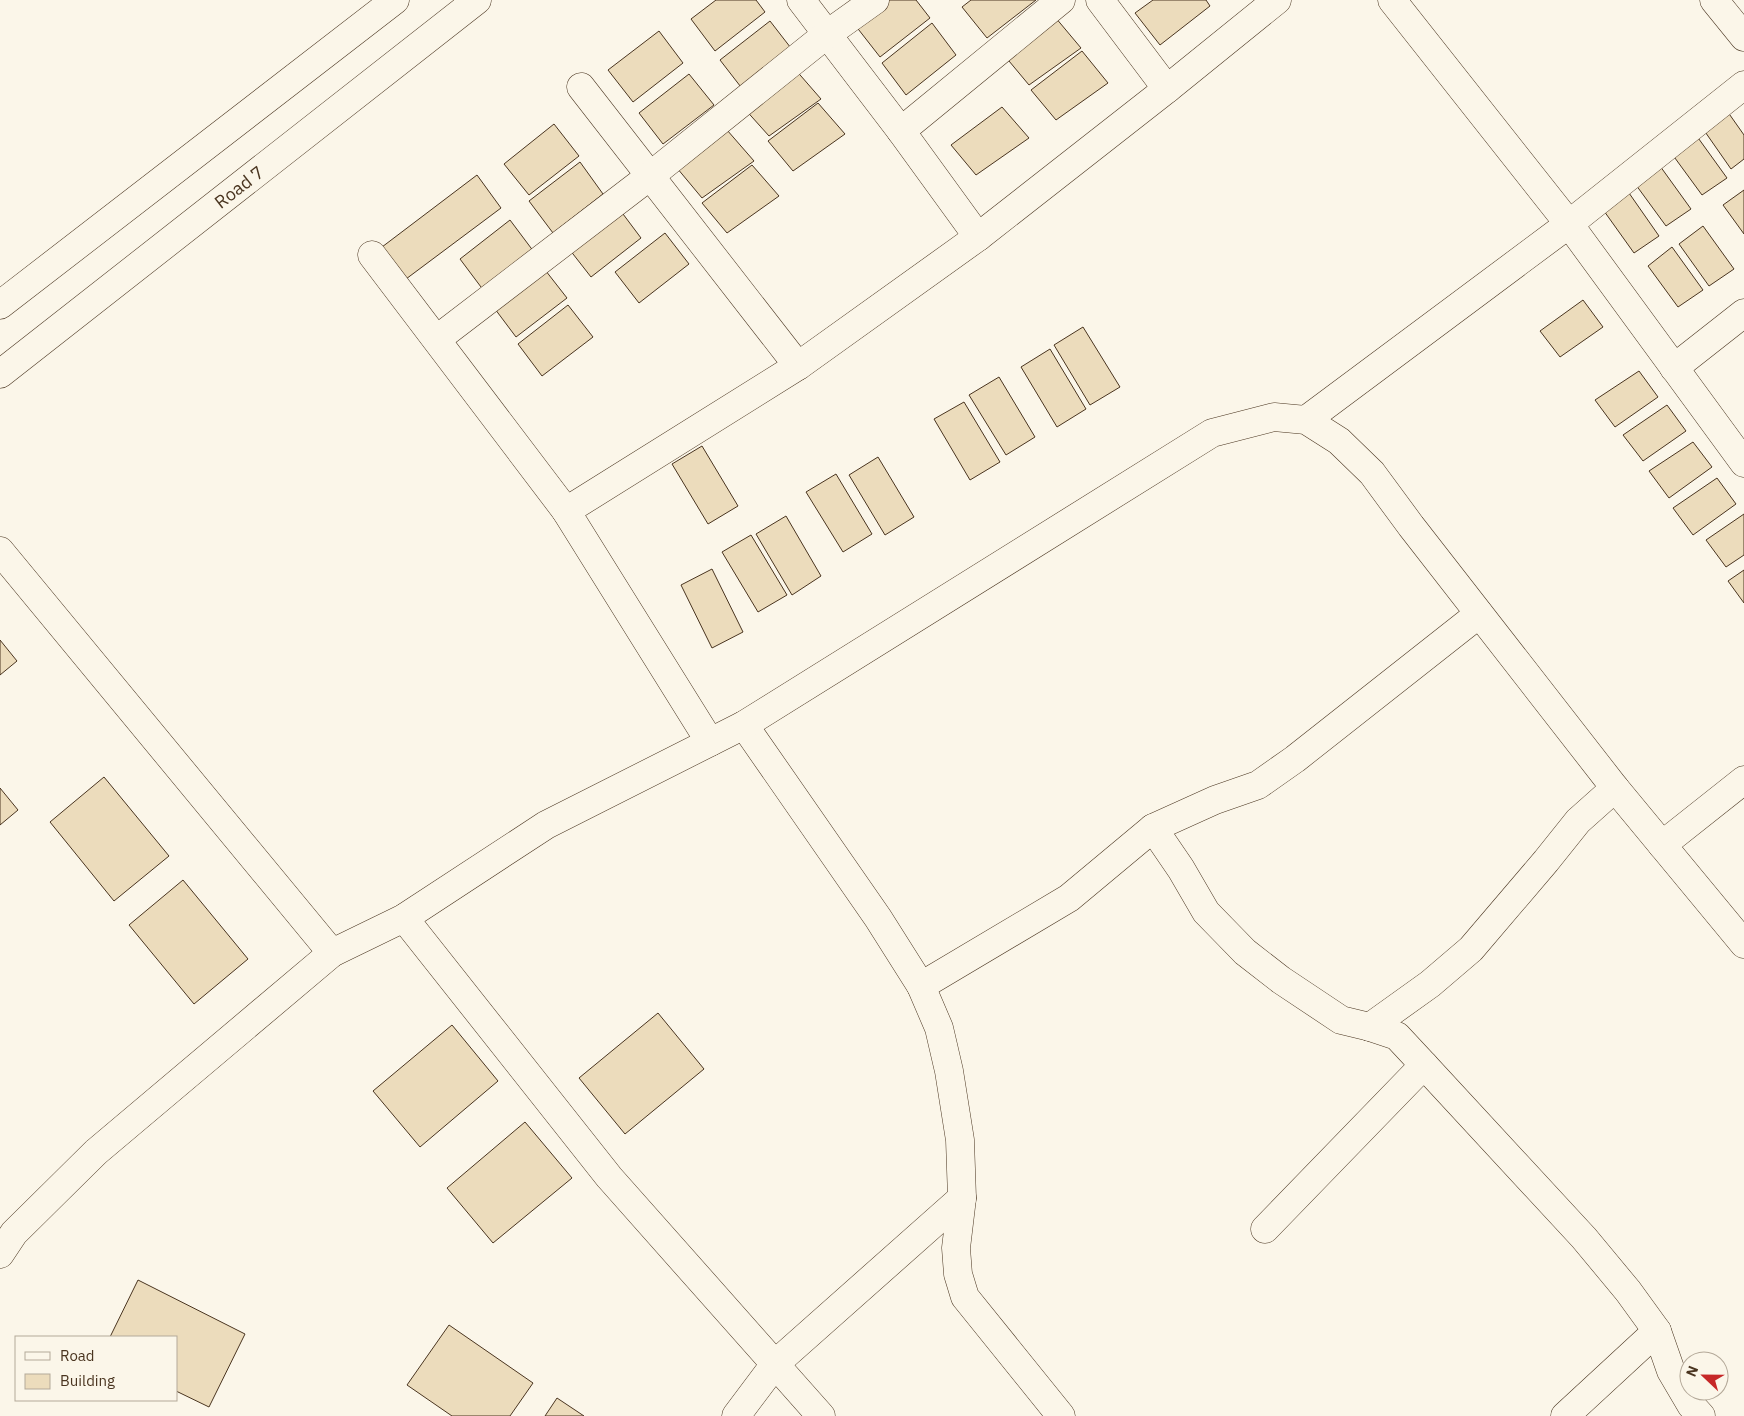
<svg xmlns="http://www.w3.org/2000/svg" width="1744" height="1416" font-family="'IBM Plex Sans',sans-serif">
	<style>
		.building { fill: #ecdcbc; stroke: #4a3520 }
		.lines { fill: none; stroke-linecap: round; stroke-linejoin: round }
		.minor-casing { stroke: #4a3520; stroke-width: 29 }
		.major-casing { stroke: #4a3520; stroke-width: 29 }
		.minor { stroke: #fbf6e9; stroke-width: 28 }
		.major { stroke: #fbf6e9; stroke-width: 28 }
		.labels { text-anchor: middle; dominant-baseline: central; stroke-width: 4; stroke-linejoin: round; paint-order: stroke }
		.street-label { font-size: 18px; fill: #4a3520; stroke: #fbf6e9 }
	</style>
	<rect width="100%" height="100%" fill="#fbf6e9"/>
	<g class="building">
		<polygon points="716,0 756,0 765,12 715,51 691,19"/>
		<polygon points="888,0 916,0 930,18 880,57 855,25"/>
		<polygon points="971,0 1036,0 987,38 962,7"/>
		<polygon points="1153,0 1206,0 1210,6 1160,45 1135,13"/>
		<polygon points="1055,17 1081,48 1029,85 1004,55"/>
		<polygon points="770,21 794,52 744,91 720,60"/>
		<polygon points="932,23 956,55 906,95 882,63"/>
		<polygon points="659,31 683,63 633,102 608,70"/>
		<polygon points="1082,51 1108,83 1056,120 1031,90"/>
		<polygon points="794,68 821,99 769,136 743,107"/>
		<polygon points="689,74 714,105 663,144 639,113"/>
		<polygon points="818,103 845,134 793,171 768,141"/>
		<polygon points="1002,107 1029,138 976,175 951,145"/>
		<polygon points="1725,108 1744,135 1744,159 1731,169 1701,126"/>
		<polygon points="554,124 579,156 529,195 504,164"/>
		<polygon points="727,130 754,161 702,198 677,168"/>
		<polygon points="1696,135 1727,178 1702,195 1672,154"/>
		<polygon points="580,162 603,194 553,233 529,201"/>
		<polygon points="752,165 779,196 727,233 702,203"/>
		<polygon points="1660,166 1691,209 1666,226 1636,185"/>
		<polygon points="477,175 501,208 406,279 382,247"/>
		<polygon points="1744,190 1744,234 1723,205"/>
		<polygon points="1629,193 1659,236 1634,253 1604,211"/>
		<polygon points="617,206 641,238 591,277 566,245"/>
		<polygon points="510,220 534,252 484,291 460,259"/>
		<polygon points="1703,226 1734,269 1709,286 1679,244"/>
		<polygon points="665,233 689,264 639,303 615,272"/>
		<polygon points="1672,247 1703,290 1678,307 1648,266"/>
		<polygon points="542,266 567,298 516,337 492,305"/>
		<polygon points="1583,300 1603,327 1560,357 1540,331"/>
		<polygon points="568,305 593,337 542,376 518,344"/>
		<polygon points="1083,327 1120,387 1090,405 1054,345"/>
		<polygon points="1050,349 1086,409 1057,427 1021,367"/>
		<polygon points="1639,371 1658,397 1615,427 1595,400"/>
		<polygon points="999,377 1035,437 1006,455 969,395"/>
		<polygon points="964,402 1000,462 970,480 934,419"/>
		<polygon points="1667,405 1686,431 1643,461 1623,435"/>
		<polygon points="1693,442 1712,467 1669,498 1649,471"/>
		<polygon points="702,446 738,506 708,524 672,464"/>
		<polygon points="878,457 914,517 885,535 849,475"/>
		<polygon points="836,474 872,534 843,552 806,492"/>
		<polygon points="1717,478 1736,504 1693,535 1673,508"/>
		<polygon points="1744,514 1744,555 1726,567 1706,540"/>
		<polygon points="786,516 821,576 792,595 756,534"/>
		<polygon points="751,535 787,595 758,612 722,552"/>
		<polygon points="712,569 743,632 712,648 681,585"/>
		<polygon points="1744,570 1744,603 1728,581"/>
		<polygon points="0,640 17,661 0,675"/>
		<polygon points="104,777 169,856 114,901 50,822"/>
		<polygon points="0,788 18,810 0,825"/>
		<polygon points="183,880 248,959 194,1004 129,925"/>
		<polygon points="658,1013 704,1069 625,1134 579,1078"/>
		<polygon points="452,1025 498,1081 420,1147 373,1091"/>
		<polygon points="525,1122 572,1178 493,1243 447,1188"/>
		<polygon points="138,1280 245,1334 209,1407 176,1391 176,1337 110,1337"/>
		<polygon points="449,1325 533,1383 510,1416 452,1416 407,1385"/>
		<polygon points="557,1398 584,1416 545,1416"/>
	</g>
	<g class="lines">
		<defs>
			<g id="minor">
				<polyline points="801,0 901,131 978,237"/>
				<polyline points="1100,0 1167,89"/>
				<polyline points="1392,0 1569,224 1744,463"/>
				<polyline points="1714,0 1744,37"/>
				<polyline points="581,87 798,366"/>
				<polyline points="901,131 1061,0"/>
				<polyline points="372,255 566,511 710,742"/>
				<polyline points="437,339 650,176 826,35 875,0"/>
				<polyline points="1674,368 1744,313"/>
				<polyline points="1306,420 1569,224 1744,85"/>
				<polyline points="566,511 798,366 978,237 1167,89 1277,0"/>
				<polyline points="0,551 332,953"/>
				<polyline points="744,725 878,918 921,986 939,1028 949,1071 960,1140 962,1198 956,1248 958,1274 965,1297 1061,1416"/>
				<polyline points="1153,828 1181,869 1206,912 1245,952 1281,980 1341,1020 1370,1027 1397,1036 1424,1065 1584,1238 1628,1291 1657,1331 1671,1371 1691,1405 1701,1416"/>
				<polyline points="1662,845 1744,780"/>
				<polyline points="404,918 609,1177 821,1416"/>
				<polyline points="921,986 1069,898 1153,828 1215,800 1258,785 1295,759 1479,614"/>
				<polyline points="1370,1027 1430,984 1471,949 1546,861 1578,821 1615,788"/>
				<polyline points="1265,1229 1424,1065"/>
				<polyline points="0,1254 14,1233 96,1152 332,953 404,918 546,825 744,725 1212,433 1274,417 1306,420 1339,441 1372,473 1411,526 1615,788 1744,944"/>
				<polyline points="736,1416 775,1364 962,1198"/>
				<polyline points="1565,1416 1657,1331"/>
			</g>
			<g id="major">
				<polyline points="0,305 395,0"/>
				<polyline points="0,374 477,0"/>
			</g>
		</defs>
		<use href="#minor" class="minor-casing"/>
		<use href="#major" class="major-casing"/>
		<use href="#minor" class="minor"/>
		<use href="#major" class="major"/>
	</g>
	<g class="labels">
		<g class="street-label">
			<text transform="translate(239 187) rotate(-38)">Road 7</text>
		</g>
	</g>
	<rect x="15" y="1336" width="162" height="65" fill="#fbf6e9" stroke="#b4a999"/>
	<rect x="25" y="1352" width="25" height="8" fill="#fbf6e9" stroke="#b4a999"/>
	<text x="60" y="1361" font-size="15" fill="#4a3520">Road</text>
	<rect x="25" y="1374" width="25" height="15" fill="#ecdcbc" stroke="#b4a999"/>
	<text x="60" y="1386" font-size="15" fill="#4a3520">Building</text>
	<g transform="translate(1704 1376) rotate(292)"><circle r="24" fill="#fbf6e9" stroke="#b4a999"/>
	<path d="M0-4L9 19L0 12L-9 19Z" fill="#c62828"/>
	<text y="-8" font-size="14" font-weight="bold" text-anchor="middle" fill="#4a3520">N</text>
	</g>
</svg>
